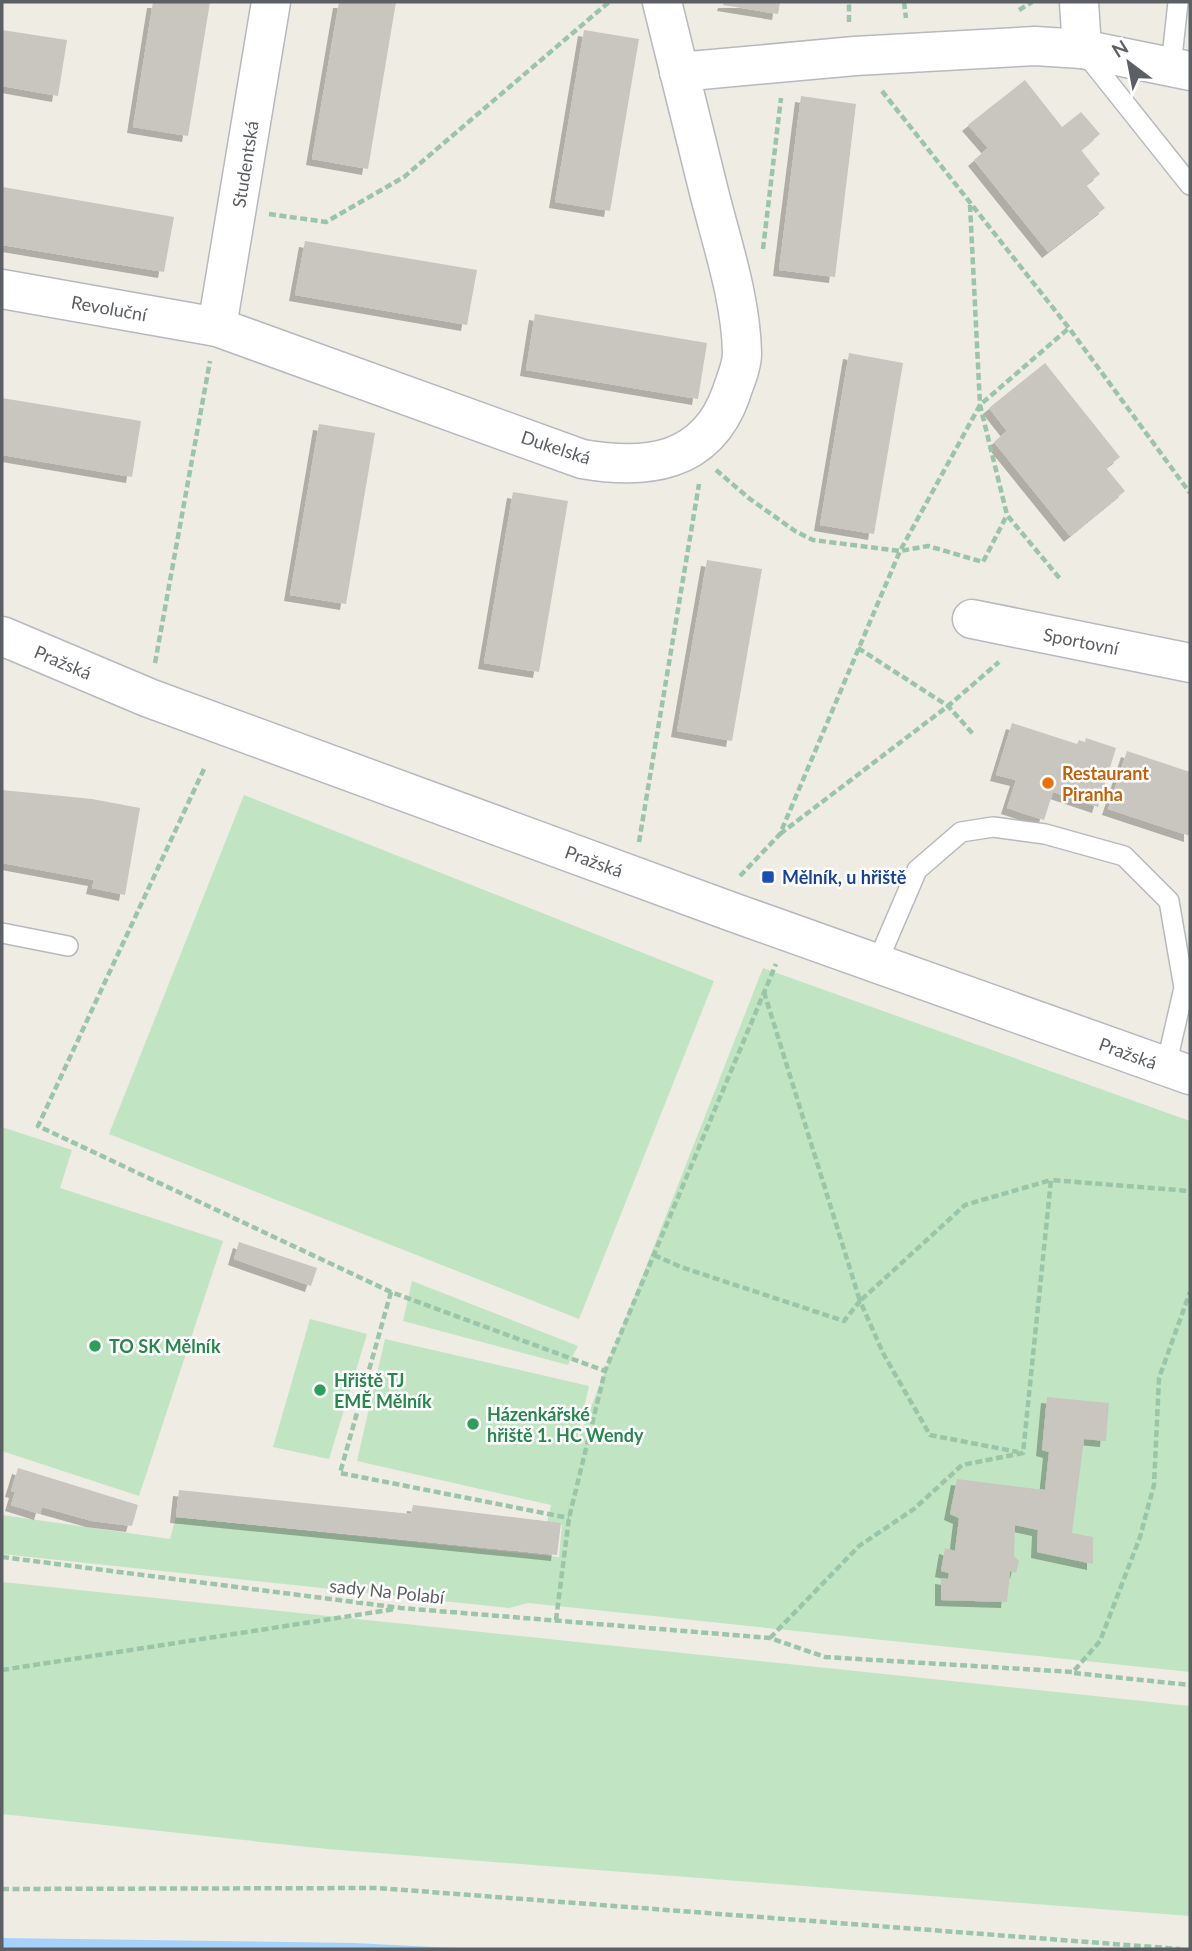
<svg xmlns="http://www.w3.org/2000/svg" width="1192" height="1951" font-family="Lato,sans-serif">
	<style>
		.green { fill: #c1e4c3 }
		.water { fill: #a6d1fb }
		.building { fill: #c9c6c0; filter: url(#shadow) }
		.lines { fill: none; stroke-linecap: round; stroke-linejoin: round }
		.service-casing { stroke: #b6b9bd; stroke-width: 22 }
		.minor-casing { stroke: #b6b9bd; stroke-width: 41 }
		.path { stroke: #9ac5a9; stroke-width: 4.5; stroke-dasharray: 7 3.5; stroke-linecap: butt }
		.service { stroke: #fff; stroke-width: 19 }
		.minor { stroke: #fff; stroke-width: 38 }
		.food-dot { fill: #e8710a; stroke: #fff; stroke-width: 2.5 }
		.transit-dot { fill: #1a4fb4; stroke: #fff; stroke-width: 2.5 }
		.leisure-dot { fill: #2e9e5b; stroke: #fff; stroke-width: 2.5 }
		.labels { text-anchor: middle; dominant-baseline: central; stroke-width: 5; stroke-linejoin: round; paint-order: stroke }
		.street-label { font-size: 18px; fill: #5c5f63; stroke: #fff }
		.food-label { font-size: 18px; font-weight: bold; fill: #c56008; stroke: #fff; text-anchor: start }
		.transit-label { font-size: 18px; font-weight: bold; fill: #164399; stroke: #fff; text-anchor: start }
		.leisure-label { font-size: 18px; font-weight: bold; fill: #27864d; stroke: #fff; text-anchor: start }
	</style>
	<defs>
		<filter id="shadow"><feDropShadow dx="-6" dy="6" stdDeviation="0" flood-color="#0004"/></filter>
	</defs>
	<rect width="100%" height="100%" fill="#eeece3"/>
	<g class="green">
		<polygon points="244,795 714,981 579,1319 109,1134"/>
		<polygon points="763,968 1190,1121 1190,1672 528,1603 509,1608 2,1554 2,1515 170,1539 176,1517 559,1557 562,1525 547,1522 551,1505 357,1461 385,1339 589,1386 575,1448"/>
		<polygon points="2,1127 72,1150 60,1188 223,1241 139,1496 2,1451"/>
		<polygon points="412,1281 578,1346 568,1365 403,1321"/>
		<polygon points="310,1319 367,1334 329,1459 273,1447"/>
		<polygon points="2,1582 1190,1706 1190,1916 327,1849 2,1814"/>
	</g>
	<polygon class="water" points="2,1938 354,1943 474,1949 2,1949"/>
	<g class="building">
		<polygon points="153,2 210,2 188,136 133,127"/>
		<polygon points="339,2 396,2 368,169 312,159"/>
		<polygon points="724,2 780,2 778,14 723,5"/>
		<polygon points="2,30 67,40 58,96 2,86"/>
		<polygon points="584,30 639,39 610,211 555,202"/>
		<polygon points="1025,80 1062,127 1081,112 1100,134 1081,150 1100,174 1086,185 1105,208 1048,252 974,160 988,148 968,125"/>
		<polygon points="801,96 856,104 835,277 779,270"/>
		<polygon points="3,187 174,217 164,272 2,245"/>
		<polygon points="305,241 477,270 467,325 295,295"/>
		<polygon points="535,314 707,343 698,399 526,370"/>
		<polygon points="849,353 903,363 874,534 820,525"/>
		<polygon points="1045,363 1120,457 1106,468 1125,491 1070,536 994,442 1007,431 989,408"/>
		<polygon points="2,398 141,421 132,477 2,455"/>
		<polygon points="319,424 375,433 346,604 290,595"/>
		<polygon points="513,492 568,501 539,672 484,663"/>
		<polygon points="707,560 762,569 732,741 677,731"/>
		<polygon points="1012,723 1077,744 1079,740 1085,742 1086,738 1116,748 1098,807 1053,792 1044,820 1007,808 1016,780 996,775"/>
		<polygon points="1127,751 1190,772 1190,836 1108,809"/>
		<polygon points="2,790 92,799 140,808 125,895 92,888 94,880 2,863"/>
		<polygon points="239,1242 317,1268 311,1286 234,1259"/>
		<polygon points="1047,1397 1109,1403 1106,1441 1084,1439 1072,1533 1093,1537 1093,1564 1037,1552 1038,1530 1015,1525 1014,1556 1019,1561 1016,1573 1010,1571 1007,1602 941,1600 941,1578 948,1579 949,1573 941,1571 945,1548 955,1551 959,1518 950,1514 957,1479 1045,1490 1049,1452 1042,1450"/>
		<polygon points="18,1468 138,1505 132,1526 92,1521 42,1507 40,1514 11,1505 15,1492 11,1491"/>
		<polygon points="179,1490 411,1514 413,1505 561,1523 557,1555 176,1517"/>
	</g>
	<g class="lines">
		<defs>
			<g id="service">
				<polyline points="1084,52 1190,185"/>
				<polyline points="1171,67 1178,2"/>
				<polyline points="2,933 68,946"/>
				<polyline points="877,963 917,870 961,832 993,827 1045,834 1124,856 1169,901 1184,988 1166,1066"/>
			</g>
			<g id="minor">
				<polyline points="1079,2 1082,49"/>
				<polyline points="679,72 855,56 1035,46 1082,49 1190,71"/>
				<path d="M 2,289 L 217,327 L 582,459 C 646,470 706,464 731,394 C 735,381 742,367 742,353 C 741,299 722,244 709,192 C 693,129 678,65 662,2"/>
				<polyline points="217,327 271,2"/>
				<polyline points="972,619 1190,663"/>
				<polyline points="2,636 149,698 735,913 1190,1075"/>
			</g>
		</defs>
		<use href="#service" class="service-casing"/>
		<use href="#minor" class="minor-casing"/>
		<g class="path">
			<polyline points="904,2 906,18"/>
			<polyline points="1019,10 1032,2"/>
			<polyline points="849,22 849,2"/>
			<polyline points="882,91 1069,328 1190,493"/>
			<polyline points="970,205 980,405 1007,515 1061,580"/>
			<polyline points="269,214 326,222 404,177 609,2"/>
			<polyline points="763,249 781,98"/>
			<polyline points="716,470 750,499 795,531 813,540 900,551 928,546 983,562 1007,515"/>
			<polyline points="858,648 948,706 973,734"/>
			<polyline points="155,663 210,361"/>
			<polyline points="204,769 38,1126 391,1292 605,1371"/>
			<polyline points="780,834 948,706 999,662"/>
			<polyline points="639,842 699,484"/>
			<polyline points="740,876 780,834 900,551 980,405 1069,328"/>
			<polyline points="764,992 860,1301 965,1205 1051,1180"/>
			<polyline points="654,1255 681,1267 844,1321 860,1301 884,1355 930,1435 1018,1452"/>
			<polyline points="391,1292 340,1473 569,1518"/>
			<polyline points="2,1557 401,1608 770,1638 825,1657 1073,1672 1100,1641 1140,1537 1154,1485 1159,1378 1190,1292"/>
			<polyline points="556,1620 569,1518 605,1371 776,964"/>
			<polyline points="770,1638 859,1546 914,1509 962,1465 1023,1453 1051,1180 1190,1191"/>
			<polyline points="2,1670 395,1609"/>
			<polyline points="1074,1673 1190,1685"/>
			<polyline points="2,1889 378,1888 1180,1949"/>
		</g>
		<use href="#service" class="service"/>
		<use href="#minor" class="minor"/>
	</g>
	<circle class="food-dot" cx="1048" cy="783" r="7"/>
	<rect class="transit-dot" x="761" y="870" width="14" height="14" rx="3.5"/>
	<g class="leisure-dot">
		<circle cx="95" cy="1346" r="7"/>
		<circle cx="320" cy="1390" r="7"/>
		<circle cx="473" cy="1424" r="7"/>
	</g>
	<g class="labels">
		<g class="street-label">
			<text transform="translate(245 164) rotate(-81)">Studentská</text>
			<text transform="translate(109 308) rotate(10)">Revoluční</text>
			<text transform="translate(556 447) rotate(18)">Dukelská</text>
			<text transform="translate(1081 641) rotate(11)">Sportovní</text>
			<text transform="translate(63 662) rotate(23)">Pražská</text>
			<text transform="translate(594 861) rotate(20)">Pražská</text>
			<text transform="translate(1128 1053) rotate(20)">Pražská</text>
			<text transform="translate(387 1591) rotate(6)">sady Na Polabí</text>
		</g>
		<g class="food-label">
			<text x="1062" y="773">Restaurant<tspan x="1062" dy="21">Piranha</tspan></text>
		</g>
		<g class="transit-label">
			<text x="782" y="877">Mělník, u hřiště</text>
		</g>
		<g class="leisure-label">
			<text x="109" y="1346">TO SK Mělník</text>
			<text x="334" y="1380">Hřiště TJ<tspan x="334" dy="21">EMĚ Mělník</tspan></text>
			<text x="487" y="1414">Házenkářské<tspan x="487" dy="21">hřiště 1. HC Wendy</tspan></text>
		</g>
	</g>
	<rect width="1192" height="1951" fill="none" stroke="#5c5f63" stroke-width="7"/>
	<g transform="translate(1129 63) rotate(328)" stroke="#ffffff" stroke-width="5" paint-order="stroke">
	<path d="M0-5L12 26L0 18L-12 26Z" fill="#5c5f63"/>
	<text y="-10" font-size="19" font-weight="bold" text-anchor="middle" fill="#5c5f63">N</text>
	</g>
</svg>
